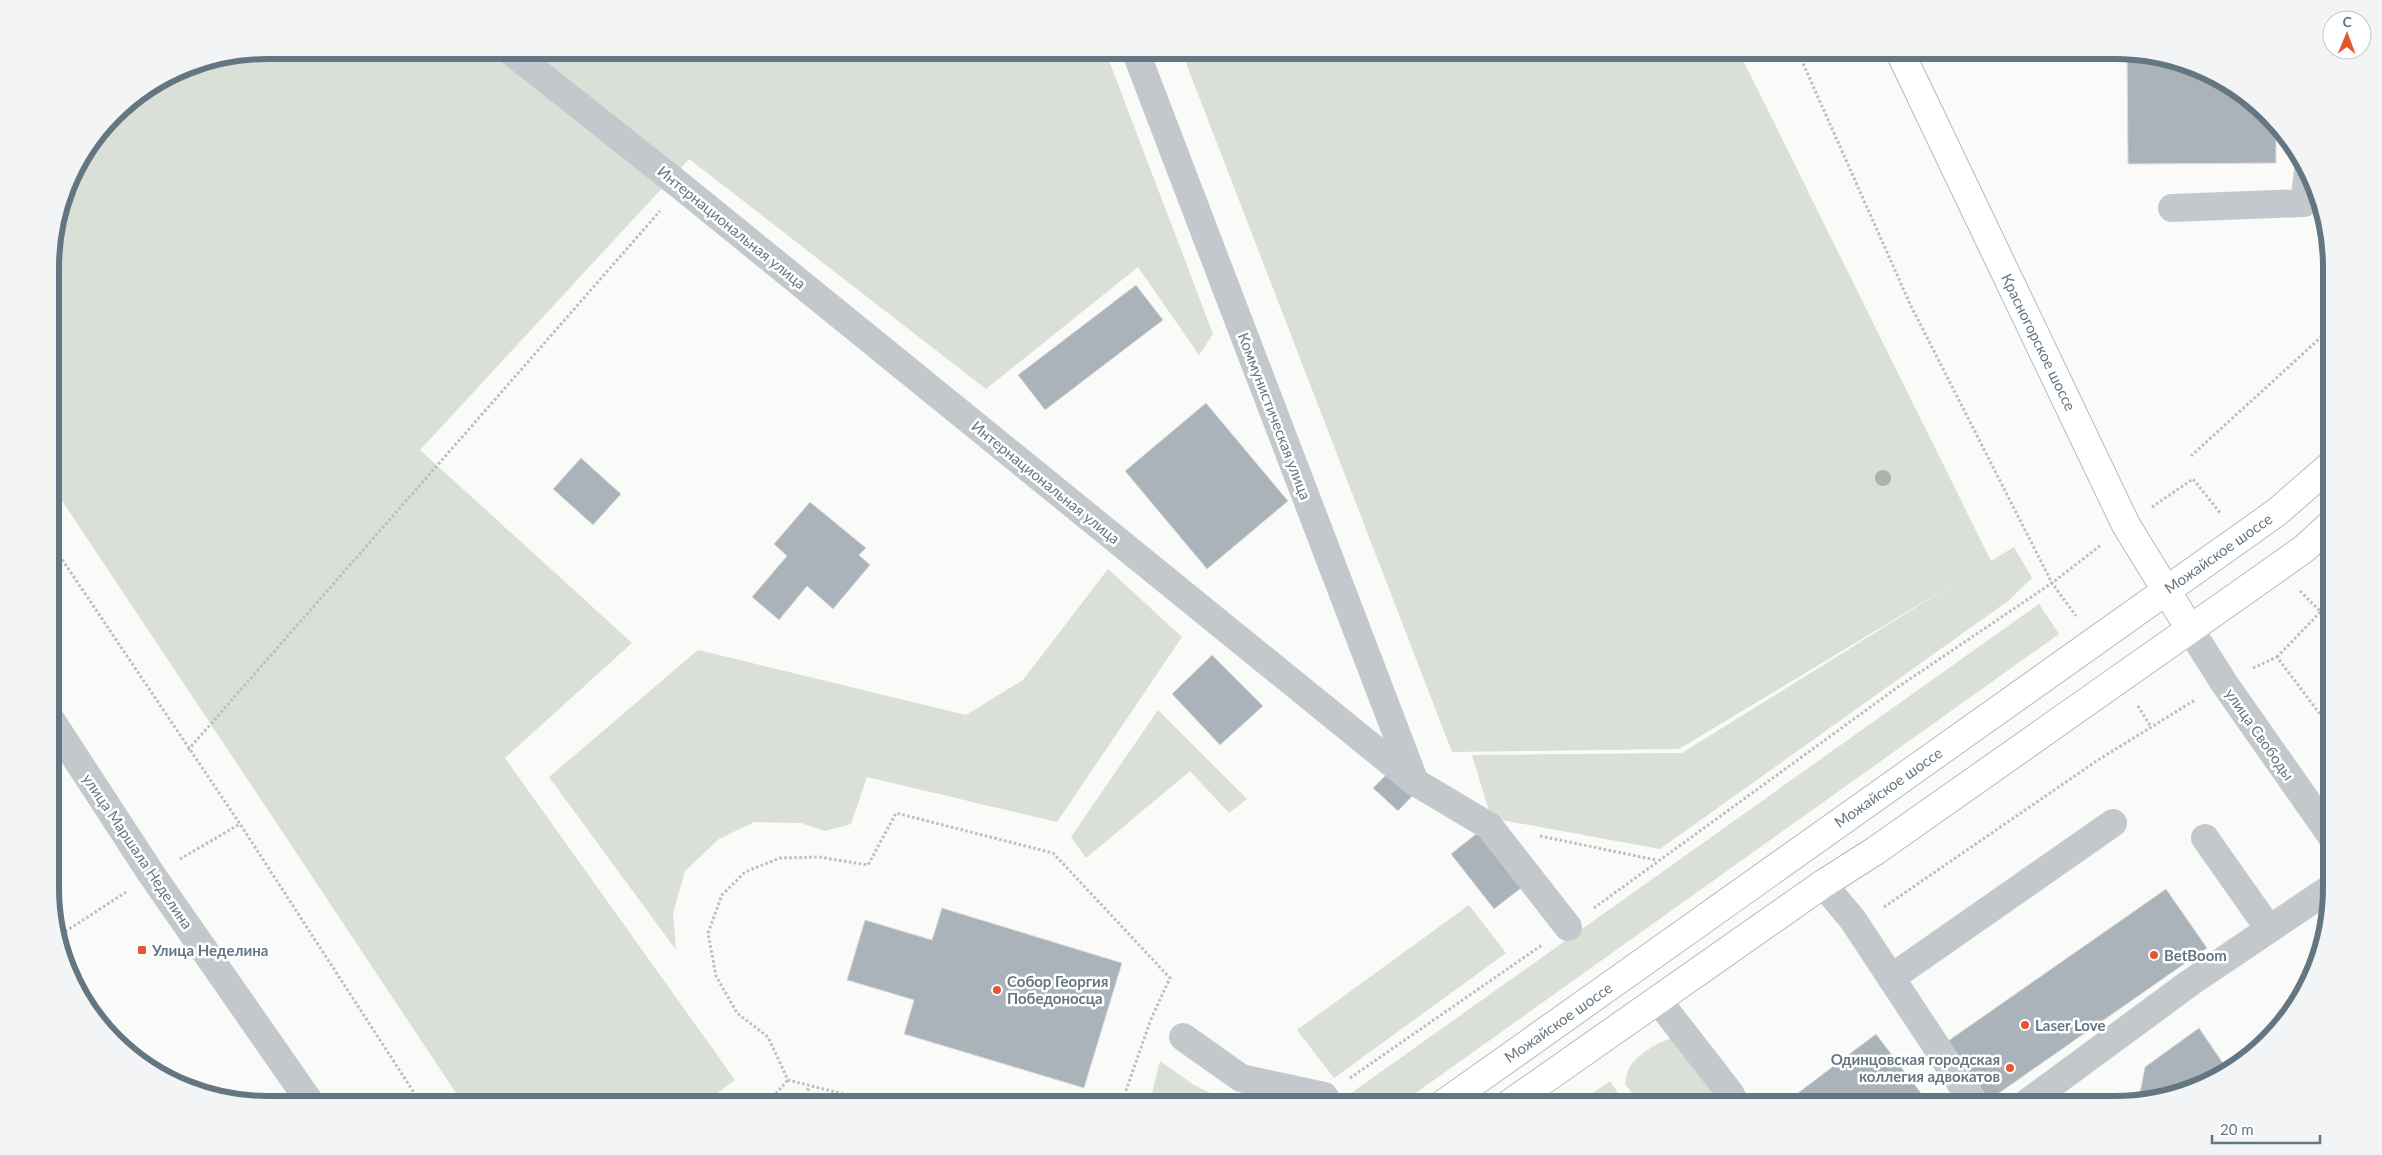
<svg xmlns="http://www.w3.org/2000/svg" width="2382" height="1155" font-family="Lato,sans-serif">
	<style>
		.green { fill: #dadfd7 }
		.building { fill: #aab3b9; stroke: #dcdcda }
		.lines { fill: none; stroke-linecap: round; stroke-linejoin: round }
		.major-casing { stroke: #b5babe; stroke-width: 30 }
		.path { stroke: #bbbfc2; stroke-width: 3; stroke-dasharray: 2.5 2.5; stroke-linecap: butt }
		.minor { stroke: #c3c8cc; stroke-width: 28 }
		.major { stroke: #fff; stroke-width: 28 }
		.tree { fill: #aab4a7 }
		.poi-dot { fill: #e4572e; stroke: #fff; stroke-width: 2 }
		.labels { text-anchor: middle; dominant-baseline: central; stroke-width: 5; stroke-linejoin: round; paint-order: stroke }
		.street-label { font-size: 15px; fill: #657683; stroke: #fff }
		.poi-label { font-size: 15px; font-weight: bold; fill: #657683; stroke: #fff; text-anchor: start }
		.rim { fill: none; stroke: #657683; stroke-width: 6 }
	</style>
	<rect width="100%" height="100%" fill="#fafaf8"/>
	<g class="green">
		<polygon points="266,50 1105,50 1213,334 1199,355 1138,267 986,389 689,159 420,450 632,643 505,758 735,1080 701,1105 464,1105 51,484 50,252 72,170 123,104 184,66"/>
		<polygon points="1181,50 1738,50 1991,561 2014,547 2032,578 2008,601 1660,849 1491,818 1472,755 1682,753 1958,581 1679,749 1452,752"/>
		<polygon points="1108,569 1182,637 1057,822 867,777 851,824 825,831 801,823 754,822 719,839 685,871 673,913 676,950 549,777 698,650 966,715 1023,680"/>
		<polygon points="2039,604 2059,634 1399,1105 1356,1105 1347,1096"/>
		<polygon points="1158,710 1247,799 1229,813 1190,771 1086,858 1071,837"/>
		<polygon points="1469,905 1506,953 1334,1078 1297,1030"/>
		<path d="M 1674,1038 L 1729,1105 L 1641,1105 L 1625,1084 C 1626,1077 1627,1071 1631,1065 C 1638,1054 1661,1040 1674,1038 Z"/>
		<polygon points="1160,1061 1194,1085 1235,1105 1149,1105"/>
		<polygon points="1610,1081 1626,1105 1576,1105"/>
	</g>
	<g class="building">
		<polygon points="2127,53 2211,72 2276,125 2276,163 2128,164"/>
		<polygon points="1136,285 1163,320 1045,410 1018,375"/>
		<polygon points="1206,403 1288,501 1207,569 1125,471"/>
		<polygon points="581,458 621,494 593,525 553,489"/>
		<polygon points="810,502 866,548 859,555 870,565 833,609 807,586 779,620 752,597 787,556 774,544"/>
		<polygon points="1212,655 1263,706 1220,745 1172,694"/>
		<polygon points="1392,769 1416,792 1398,811 1373,788"/>
		<polygon points="1481,830 1525,885 1494,909 1451,854"/>
		<polygon points="2166,889 2207,948 1989,1100 1948,1041"/>
		<polygon points="942,908 1122,963 1084,1088 904,1034 914,1000 847,980 865,920 932,940"/>
		<polygon points="2199,1028 2229,1072 2186,1093 2138,1103 2145,1067"/>
		<polygon points="1876,1034 1930,1105 1782,1105"/>
	</g>
	<g class="lines">
		<defs>
			<g id="major">
				<polyline points="1899,50 2126,525 2190,629"/>
				<polyline points="1442,1105 2277,512 2331,465"/>
				<polyline points="1508,1105 1823,884 1875,851 2277,568 2305,548 2331,524"/>
			</g>
		</defs>
		<use href="#major" class="major-casing"/>
		<g class="path">
			<polyline points="1797,50 1910,304 2052,583 2076,616"/>
			<polyline points="2191,456 2330,329"/>
			<polyline points="2152,507 2193,479 2221,514"/>
			<polyline points="51,543 240,824 422,1105"/>
			<polyline points="2300,591 2321,612"/>
			<polyline points="2277,657 2331,601"/>
			<polyline points="2253,668 2277,657 2332,730"/>
			<polyline points="2138,706 2151,727"/>
			<polyline points="188,750 660,211"/>
			<polyline points="1540,836 1656,860"/>
			<polyline points="180,859 240,824"/>
			<polyline points="1884,907 2098,760 2195,700"/>
			<polyline points="1594,908 1898,687 2052,583 2101,545"/>
			<polyline points="57,937 126,892"/>
			<polyline points="1350,1078 1542,945"/>
			<polyline points="766,1105 788,1080"/>
			<polyline points="803,1105 809,1086"/>
			<polyline points="867,1105 868,1100"/>
			<polyline points="887,1105 788,1080 768,1037 737,1013 716,976 708,933 722,895 745,872 780,858 819,857 868,865 896,813 1053,853 1170,978 1151,1019"/>
			<polyline points="1121,1105 1151,1019"/>
		</g>
		<g class="minor">
			<polyline points="509,50 682,187 1415,782 1489,826 1568,927"/>
			<polyline points="1135,50 1415,782"/>
			<polyline points="2172,208 2304,203 2308,171"/>
			<polyline points="2190,629 2224,683 2332,837"/>
			<polyline points="51,720 152,875 312,1105"/>
			<polyline points="2205,838 2269,929"/>
			<polyline points="1823,884 1853,920 1975,1105"/>
			<polyline points="1891,978 2113,823"/>
			<polyline points="1657,999 1730,1093 1736,1105"/>
			<polyline points="1183,1037 1241,1078 1324,1096 1330,1105"/>
			<polyline points="2024,1105 2191,982 2332,887"/>
		</g>
		<use href="#major" class="major"/>
	</g>
	<circle class="tree" cx="1883" cy="478" r="8"/>
	<g class="poi-dot">
		<rect x="137" y="945" width="10" height="10" rx="2.5"/>
		<circle cx="2154" cy="955" r="5"/>
		<circle cx="997" cy="990" r="5"/>
		<circle cx="2025" cy="1025" r="5"/>
		<circle cx="2010" cy="1068" r="5"/>
	</g>
	<g class="labels">
		<g class="street-label">
			<text transform="translate(732 227) rotate(39)">Интернациональная улица</text>
			<text transform="translate(2039 342) rotate(64)">Красногорское шоссе</text>
			<text transform="translate(1275 416) rotate(69)">Коммунистическая улица</text>
			<text transform="translate(1046 482) rotate(39)">Интернациональная улица</text>
			<text transform="translate(2218 553) rotate(-35)">Можайское шоссе</text>
			<text transform="translate(2260 734) rotate(55)">улица Свободы</text>
			<text transform="translate(1888 787) rotate(-35)">Можайское шоссе</text>
			<text transform="translate(138 851) rotate(56)">улица Маршала Неделина</text>
			<text transform="translate(1558 1022) rotate(-35)">Можайское шоссе</text>
		</g>
		<g class="poi-label">
			<text x="152" y="950">Улица Неделина</text>
			<text x="2164" y="955">BetBoom</text>
			<text x="1007" y="981">Собор Георгия<tspan x="1007" dy="17">Победоносца</tspan></text>
			<text x="2035" y="1025">Laser Love</text>
			<text x="2000" y="1059" text-anchor="end">Одинцовская городская<tspan x="2000" dy="17">коллегия адвокатов</tspan></text>
		</g>
	</g>
	<path d="M0 0H2382V1155H0ZM267 59H2115A208 208 0 0 1 2323 267V888A208 208 0 0 1 2115 1096H267A208 208 0 0 1 59 888V267A208 208 0 0 1 267 59Z" fill="#f3f4f5" fill-rule="evenodd"/>
	<path class="rim" d="M267 59H2115A208 208 0 0 1 2323 267V888A208 208 0 0 1 2115 1096H267A208 208 0 0 1 59 888V267A208 208 0 0 1 267 59Z"/>
	<g transform="translate(2347 35) rotate(1)"><circle r="24" fill="#ffffff" stroke="#c1c8cd"/>
	<path d="M0-4L9 19L0 12L-9 19Z" fill="#e4572e"/>
	<text y="-8" font-size="14" font-weight="bold" text-anchor="middle" fill="#657683">С</text>
	</g>
	<path d="M2212 1135v8h108v-8" fill="none" stroke="#657683" stroke-width="2.5"/>
	<text x="2220" y="1135" font-size="15" fill="#657683" stroke="#ffffff" stroke-width="4" paint-order="stroke">20 m</text>
</svg>
